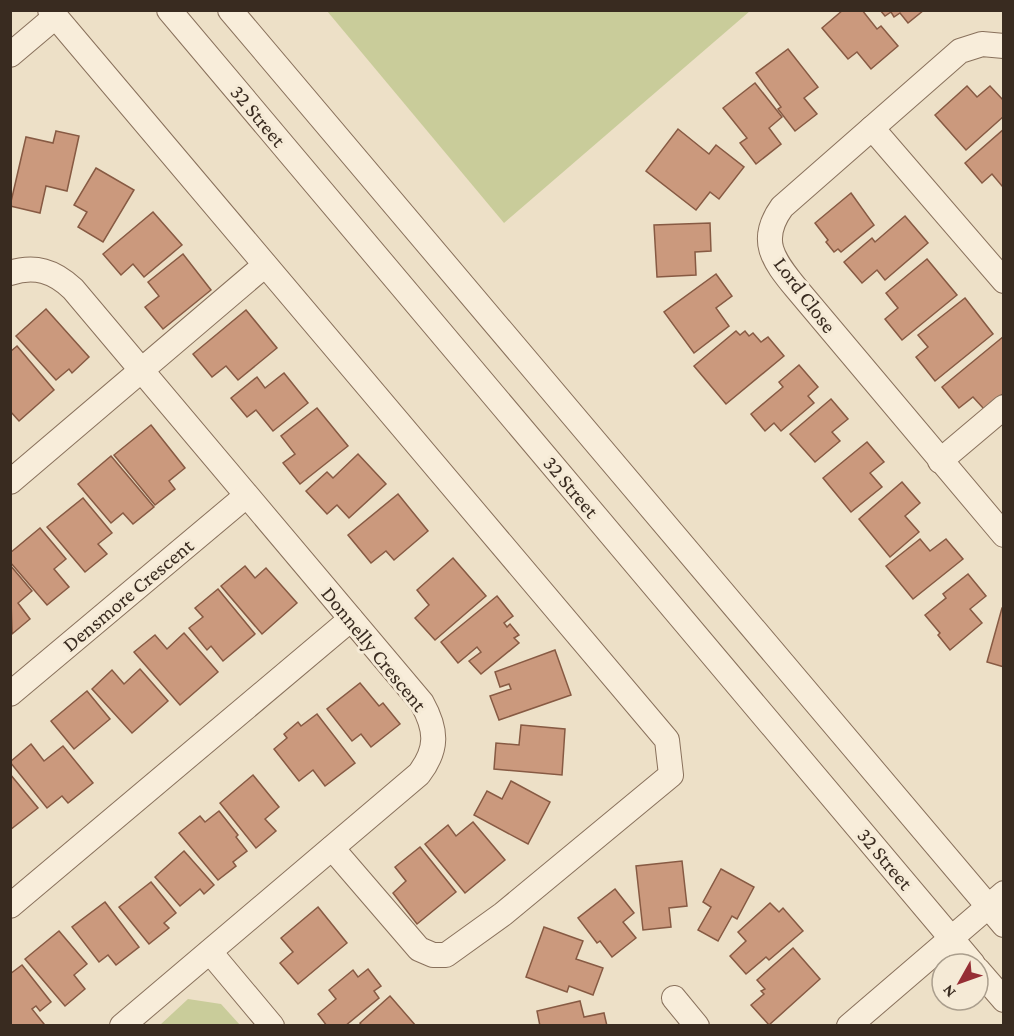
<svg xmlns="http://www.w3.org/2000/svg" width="1014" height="1036" font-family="'Crimson Pro',serif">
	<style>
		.green { fill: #c9cc9a }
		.building { fill: #cb997d; stroke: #875a43; stroke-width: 1.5 }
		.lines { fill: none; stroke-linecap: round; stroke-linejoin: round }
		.minor-casing { stroke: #89715c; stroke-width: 26 }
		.minor { stroke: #f8edda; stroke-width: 24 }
		.labels { text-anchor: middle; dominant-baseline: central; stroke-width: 6; stroke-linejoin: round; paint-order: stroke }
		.street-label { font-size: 21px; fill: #392b20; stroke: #f5ead6 }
	</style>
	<rect width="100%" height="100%" fill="#ede0c7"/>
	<g class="green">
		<polygon points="327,11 750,11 504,223"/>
		<polygon points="188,999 221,1004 240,1025 160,1025"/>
	</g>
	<g class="building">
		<polygon points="843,10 862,10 877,29 881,26 898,46 871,69 857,52 848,59 822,28"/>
		<polygon points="880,10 924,10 908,23 900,13 894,17 891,12 885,16"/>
		<polygon points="788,49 818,87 804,98 817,114 795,131 778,109 781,107 756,73"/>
		<polygon points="755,83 782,117 769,128 781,144 756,164 740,143 747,138 723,108"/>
		<polygon points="967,86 977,97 990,86 1004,101 1004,116 966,150 935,115"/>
		<polygon points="678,129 709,154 716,145 744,167 719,199 710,192 696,210 646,171"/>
		<polygon points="1004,129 1004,184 1002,186 992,174 982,183 965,163"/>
		<polygon points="56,131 79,136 67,191 46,186 40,213 10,206 26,137 53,143"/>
		<polygon points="96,168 134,190 103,242 78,227 87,212 74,205"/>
		<polygon points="851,193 874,225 841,252 838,249 834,252 826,242 828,240 815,223"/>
		<polygon points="153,212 182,245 144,277 133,264 121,275 103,254"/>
		<polygon points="905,216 928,243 885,280 877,270 862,283 844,262 872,238 875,242"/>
		<polygon points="710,223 711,251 695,252 696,275 657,277 654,225"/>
		<polygon points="183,254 211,290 163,329 145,307 159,296 148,282"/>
		<polygon points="927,259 957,295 902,340 885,319 898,308 886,293"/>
		<polygon points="716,274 732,296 716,308 729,326 694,353 664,312"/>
		<polygon points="965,298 993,334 935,381 916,357 928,347 918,335"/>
		<polygon points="46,309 89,357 72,373 69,369 56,380 16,336"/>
		<polygon points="246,310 277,348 238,380 226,366 212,377 193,354"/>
		<polygon points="736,331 740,335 745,331 749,336 753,333 761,342 768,337 784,356 726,404 694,366"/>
		<polygon points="1004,336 1004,393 984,409 973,397 959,408 942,387"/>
		<polygon points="17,346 54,390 19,421 10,411 10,352"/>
		<polygon points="799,365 818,387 808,396 814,403 781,431 774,423 765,431 751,414 783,387 779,382"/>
		<polygon points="284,373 308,403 273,431 256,410 247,417 231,398 257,377 265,388"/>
		<polygon points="831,399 848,419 832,432 840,441 815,462 790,434"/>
		<polygon points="317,408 348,446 300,484 283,463 295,454 281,436"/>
		<polygon points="151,425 185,468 169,481 175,489 155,505 114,455"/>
		<polygon points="867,442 884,462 870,473 882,487 851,512 823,478"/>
		<polygon points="358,454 386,484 349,518 337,505 327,514 306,491 327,472 333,478"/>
		<polygon points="111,456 154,507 133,524 123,513 111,523 78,484"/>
		<polygon points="902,482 920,503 905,516 919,532 890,557 859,519"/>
		<polygon points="398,494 428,531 394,560 386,551 371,563 348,535"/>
		<polygon points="83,498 112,533 98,544 107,554 85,572 47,527"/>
		<polygon points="40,528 66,559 54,569 69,587 47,605 10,562 10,553"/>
		<polygon points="920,539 930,551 946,539 963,559 913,599 886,566"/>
		<polygon points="453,558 486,596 435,640 415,618 429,605 417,590"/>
		<polygon points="10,565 32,591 18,603 30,619 12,634"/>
		<polygon points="245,566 255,578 266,568 297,603 262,634 221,586"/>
		<polygon points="968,574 986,596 970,609 982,623 950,650 938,635 940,633 925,615 946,598 943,594"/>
		<polygon points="218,589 255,634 223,661 211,646 207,650 189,628 203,617 195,608"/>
		<polygon points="497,596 513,616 504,623 507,627 510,624 519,635 514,638 519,643 481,674 469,661 481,652 477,647 458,663 441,642"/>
		<polygon points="1002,608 1004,608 1004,667 987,662"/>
		<polygon points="184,633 218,672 180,705 134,652 155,635 167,649"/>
		<polygon points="555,650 571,695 499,720 490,696 511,689 509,684 500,687 495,672"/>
		<polygon points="140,669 168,701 132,733 92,689 112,670 124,684"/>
		<polygon points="360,683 379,706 383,703 400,724 371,747 361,734 352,741 327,709"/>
		<polygon points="87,691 110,719 74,749 51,721"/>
		<polygon points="317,714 355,763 325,786 313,770 299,781 274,749 287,738 284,734 298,722 301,726"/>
		<polygon points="521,725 565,729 562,775 494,769 496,743 519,745"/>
		<polygon points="31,744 44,761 63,746 93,783 68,803 62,796 47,808 10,762"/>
		<polygon points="10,774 38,808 10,830"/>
		<polygon points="253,775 279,807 265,819 276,831 256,848 220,803"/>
		<polygon points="511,781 550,802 528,844 474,815 487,791 502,799"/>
		<polygon points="219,811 238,835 236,837 247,851 233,862 236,866 218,880 179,833 200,816 205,822"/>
		<polygon points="473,822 505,860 465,893 425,844 448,825 456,836"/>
		<polygon points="420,847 456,892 417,924 393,893 406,881 395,867"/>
		<polygon points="184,851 214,885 204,894 200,889 180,906 155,877"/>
		<polygon points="682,861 687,906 669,908 671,927 643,930 636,866"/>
		<polygon points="721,869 754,887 737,919 732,916 718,941 698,930 711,907 703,902"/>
		<polygon points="151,882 176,913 164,923 169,928 149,944 119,907"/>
		<polygon points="615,889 634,913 623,922 636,938 612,957 600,941 597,943 578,918"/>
		<polygon points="105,902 139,947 116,965 108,955 99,962 72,927"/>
		<polygon points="770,903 779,912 783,908 803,931 769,960 766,957 746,974 730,956 746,941 738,932"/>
		<polygon points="318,907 347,943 298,984 280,963 293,952 281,938"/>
		<polygon points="544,927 583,941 576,959 603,968 593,995 569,986 567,992 526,977"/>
		<polygon points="59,931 87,964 74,975 85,989 65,1006 25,959"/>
		<polygon points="793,948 820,979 769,1025 751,1005 764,994 761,991 765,989 757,980"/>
		<polygon points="22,965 51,1002 40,1011 36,1006 32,1009 44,1024 42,1026 12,1026 10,1024 10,974"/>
		<polygon points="368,969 381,986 374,991 379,998 345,1026 327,1026 318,1014 336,999 329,990 353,970 358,977"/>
		<polygon points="390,996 416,1026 362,1026 360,1023"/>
		<polygon points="580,1001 584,1017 604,1013 607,1026 540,1026 537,1011"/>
	</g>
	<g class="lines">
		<defs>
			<g id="minor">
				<polyline points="50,10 667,740 671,775 503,914 446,955 433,955 419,949 332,848"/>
				<polyline points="169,10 973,964"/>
				<polyline points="230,10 1004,925"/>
				<path d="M 1004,46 L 982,44 L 960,51 L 782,207 C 758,240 773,260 796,288 L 1004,535"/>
				<polyline points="10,55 55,17"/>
				<polyline points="872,128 1004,281"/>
				<path d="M 10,273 C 35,265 54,271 73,289 L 422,703 C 437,730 438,749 419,774 L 122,1026"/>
				<polyline points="940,461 1004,407"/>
				<polyline points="10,482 265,265"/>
				<polyline points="10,694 246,496"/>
				<polyline points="10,906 351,619"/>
				<polyline points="210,952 272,1026"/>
				<polyline points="978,970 1004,1000"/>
				<polyline points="674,998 697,1026"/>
				<polyline points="849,1026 1004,893"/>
			</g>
		</defs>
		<use href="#minor" class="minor-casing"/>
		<use href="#minor" class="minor"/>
	</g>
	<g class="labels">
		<g class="street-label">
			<text transform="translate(258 116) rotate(50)">32 Street</text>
			<text transform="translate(805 295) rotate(53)">Lord Close</text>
			<text transform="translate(571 487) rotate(50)">32 Street</text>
			<text transform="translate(128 595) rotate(-40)">Densmore Crescent</text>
			<text transform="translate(374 649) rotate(51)">Donnelly Crescent</text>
			<text transform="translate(885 859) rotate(50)">32 Street</text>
		</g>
	</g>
	<rect width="1014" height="1036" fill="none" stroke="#392b20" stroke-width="24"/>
	<g transform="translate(960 982) rotate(230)"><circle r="28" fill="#f5ead6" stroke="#aa9e8d" stroke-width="1.5"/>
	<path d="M0-4.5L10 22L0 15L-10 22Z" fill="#962e35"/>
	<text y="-9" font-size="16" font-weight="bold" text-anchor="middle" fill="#392b20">N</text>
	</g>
</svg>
